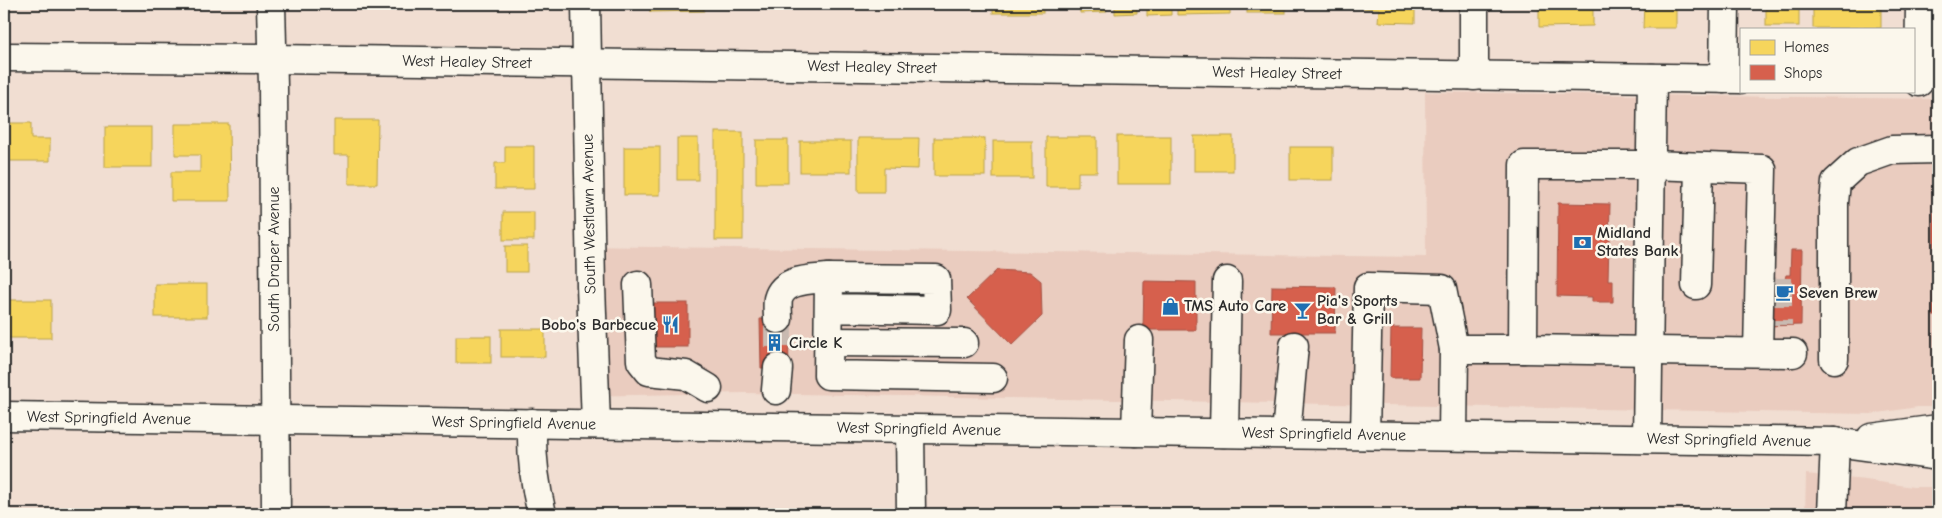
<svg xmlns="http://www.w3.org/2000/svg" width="1942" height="518" font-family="'Comic Neue',sans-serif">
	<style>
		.built { fill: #eaccbf }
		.homes { fill: #f6d55c; stroke: #b9a24d }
		.shops { fill: #d6604d; stroke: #a35043 }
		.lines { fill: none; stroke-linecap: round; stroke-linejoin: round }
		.minor-tunnel { stroke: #c9bab1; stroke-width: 28; stroke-dasharray: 28 14; stroke-linecap: butt }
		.minor-casing { stroke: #2b2b2b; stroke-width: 31 }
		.major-casing { stroke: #2b2b2b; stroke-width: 31 }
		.minor { stroke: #fbf7ec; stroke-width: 28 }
		.major { stroke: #fbf7ec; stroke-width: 28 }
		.labels { text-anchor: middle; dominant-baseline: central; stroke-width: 5; stroke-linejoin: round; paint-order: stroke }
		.street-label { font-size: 16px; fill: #2b2b2b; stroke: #fbf7ec }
		.poi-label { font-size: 16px; font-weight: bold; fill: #2b2b2b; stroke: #fbf7ec; text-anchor: start }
	</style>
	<rect width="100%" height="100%" fill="#f1ded2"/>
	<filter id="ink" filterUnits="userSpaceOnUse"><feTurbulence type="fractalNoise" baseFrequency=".02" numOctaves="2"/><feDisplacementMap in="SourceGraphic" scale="10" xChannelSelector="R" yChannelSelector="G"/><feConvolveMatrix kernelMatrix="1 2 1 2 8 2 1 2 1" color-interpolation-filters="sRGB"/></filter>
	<g filter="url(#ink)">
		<g class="built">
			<polygon points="1425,92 1938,99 1938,407 1918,407 1871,414 745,393 579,396 577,246 1426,257"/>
			<polygon points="1806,474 1866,480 1913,487 1938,487 1938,514 1805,514"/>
		</g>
		<g class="homes">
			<polygon points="650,4 704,4 704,11 650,12"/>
			<rect x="794" y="4" width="24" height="4"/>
			<polygon points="905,4 933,4 933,8 905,9"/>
			<rect x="953" y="4" width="29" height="5"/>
			<rect x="993" y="4" width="50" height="9"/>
			<polygon points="1080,4 1106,4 1106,12 1080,13"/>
			<polygon points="1115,4 1137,4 1137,13 1115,14"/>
			<polygon points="1147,4 1171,4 1171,15 1147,16"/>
			<polygon points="1177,4 1230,4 1230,14 1177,15"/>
			<rect x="1247" y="4" width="39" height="9"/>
			<polygon points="1361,4 1415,4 1415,23 1378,22 1379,9 1361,8"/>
			<polygon points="1539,4 1593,4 1593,26 1539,27"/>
			<polygon points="1644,4 1676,4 1676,28 1643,28"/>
			<rect x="1766" y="4" width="33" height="22"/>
			<rect x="1813" y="4" width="68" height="24"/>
			<polygon points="334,120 378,120 377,184 349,184 349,155 334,155"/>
			<polygon points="4,123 31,123 31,139 50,139 50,161 4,161"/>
			<polygon points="175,124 229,124 230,201 171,201 171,172 200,172 200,155 175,155"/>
			<rect x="105" y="127" width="47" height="40"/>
			<rect x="715" y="132" width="28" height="108"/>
			<rect x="1117" y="136" width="54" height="48"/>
			<rect x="1194" y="136" width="39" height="35"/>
			<polygon points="1046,137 1097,137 1097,172 1078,172 1078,187 1046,187"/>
			<rect x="677" y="138" width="21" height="42"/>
			<polygon points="858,138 919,138 918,169 884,168 884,192 858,192"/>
			<rect x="934" y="138" width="51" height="38"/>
			<rect x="756" y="140" width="32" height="43"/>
			<rect x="800" y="141" width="51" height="31"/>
			<rect x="993" y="141" width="39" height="37"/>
			<polygon points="505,146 534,146 534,189 495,189 495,163 505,163"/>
			<rect x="624" y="147" width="36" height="48"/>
			<rect x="1290" y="147" width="43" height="33"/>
			<rect x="503" y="212" width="31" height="28"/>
			<rect x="505" y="246" width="22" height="26"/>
			<rect x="155" y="284" width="52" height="33"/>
			<rect x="7" y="300" width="44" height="38"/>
			<rect x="501" y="329" width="44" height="28"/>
			<rect x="456" y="336" width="35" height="27"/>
		</g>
		<g class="shops">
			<polygon points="1934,176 1938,176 1938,316 1933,316"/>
			<polygon points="1558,203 1610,204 1608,280 1613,280 1613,302 1592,302 1592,297 1557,296"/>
			<polygon points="1791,250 1802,250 1801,325 1765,326 1770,278 1785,279 1786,275 1790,275"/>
			<polygon points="997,270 1030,272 1041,281 1042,316 1012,345 967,299"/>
			<polygon points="1144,281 1196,282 1196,330 1143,330"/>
			<polygon points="1272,286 1336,287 1335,333 1271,333"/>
			<rect x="651" y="303" width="37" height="44"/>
			<polygon points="760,319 788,319 789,368 761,368"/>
			<polygon points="1391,328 1421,328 1420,378 1390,378"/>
		</g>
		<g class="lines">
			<g class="minor-tunnel">
				<polyline points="1778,278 1778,325"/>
				<polyline points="778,319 778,368"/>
			</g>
			<defs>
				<g id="minor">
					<polyline points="271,4 273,86 276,514"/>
					<polyline points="586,4 591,286 596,424"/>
					<polyline points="1474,4 1474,76"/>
					<polyline points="4,57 272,59 1741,79"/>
					<polyline points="1724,79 1725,4"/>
					<polyline points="1919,82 1920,4"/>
					<polyline points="638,285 641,361 649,371 686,375 708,388"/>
					<polyline points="1696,285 1699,167"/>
					<polyline points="829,308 937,310 936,279 829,278 828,375 993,378"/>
					<path d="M 778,319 C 778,313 777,305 778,299 C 784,278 811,280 829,278"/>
					<polyline points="829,342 964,343"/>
					<polyline points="1758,352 1762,169 1651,165 1524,165 1523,349 1793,353"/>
					<polyline points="1834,359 1834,203 1836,182 1858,162 1892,150 1938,149"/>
					<polyline points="776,390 778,368"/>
					<path d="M 532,423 C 531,456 534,482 542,514"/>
					<polyline points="910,429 911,514"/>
					<polyline points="1136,432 1139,340"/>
					<polyline points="1224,433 1227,281"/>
					<polyline points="1286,434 1294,346"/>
					<polyline points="1365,435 1368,287 1442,289 1454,349"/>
					<polyline points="1453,436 1454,349 1523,349"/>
					<polyline points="1647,439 1652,78"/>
					<polyline points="1832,514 1835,442"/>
				</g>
				<g id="major">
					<polyline points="4,416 1835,442 1938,456"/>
					<polyline points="1871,438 1938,429"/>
				</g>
			</defs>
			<use href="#minor" class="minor-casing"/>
			<use href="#major" class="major-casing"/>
			<use href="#minor" class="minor"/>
			<use href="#major" class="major"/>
		</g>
	</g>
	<defs>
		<symbol id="bank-bare" viewBox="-9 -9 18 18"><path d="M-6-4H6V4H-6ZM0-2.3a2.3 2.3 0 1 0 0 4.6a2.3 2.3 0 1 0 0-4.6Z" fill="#1f6fb2" stroke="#fbf7ec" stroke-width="2.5" paint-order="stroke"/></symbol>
		<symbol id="cafe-bare" viewBox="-9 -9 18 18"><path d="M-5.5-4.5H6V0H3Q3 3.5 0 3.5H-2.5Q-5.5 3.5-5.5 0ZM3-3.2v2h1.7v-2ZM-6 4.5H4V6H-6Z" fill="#1f6fb2" stroke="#fbf7ec" stroke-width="2.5" paint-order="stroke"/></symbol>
		<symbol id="shop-bare" viewBox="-9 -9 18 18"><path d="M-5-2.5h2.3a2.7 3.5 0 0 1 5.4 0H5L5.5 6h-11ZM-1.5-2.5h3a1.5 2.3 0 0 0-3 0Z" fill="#1f6fb2" stroke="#fbf7ec" stroke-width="2.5" paint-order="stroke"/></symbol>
		<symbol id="bar-bare" viewBox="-9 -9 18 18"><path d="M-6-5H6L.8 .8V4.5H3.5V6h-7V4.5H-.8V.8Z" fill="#1f6fb2" stroke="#fbf7ec" stroke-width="2.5" paint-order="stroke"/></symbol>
		<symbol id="restaurant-bare" viewBox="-9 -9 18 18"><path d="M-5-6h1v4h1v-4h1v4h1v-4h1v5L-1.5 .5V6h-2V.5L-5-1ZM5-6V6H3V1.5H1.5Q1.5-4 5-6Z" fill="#1f6fb2" stroke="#fbf7ec" stroke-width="2.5" paint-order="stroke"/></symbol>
		<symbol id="building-bare" viewBox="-9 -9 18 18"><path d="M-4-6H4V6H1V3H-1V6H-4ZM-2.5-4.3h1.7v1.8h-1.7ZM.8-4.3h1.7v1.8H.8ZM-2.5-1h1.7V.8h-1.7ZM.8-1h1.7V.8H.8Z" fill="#1f6fb2" stroke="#fbf7ec" stroke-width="2.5" paint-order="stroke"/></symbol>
	</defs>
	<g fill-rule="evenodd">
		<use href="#bank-bare" x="1570" y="230" width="25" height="25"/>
		<use href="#cafe-bare" x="1772" y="280" width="25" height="25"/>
		<use href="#shop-bare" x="1158" y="294" width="25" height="25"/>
		<use href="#bar-bare" x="1290" y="298" width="25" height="25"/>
		<use href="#restaurant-bare" x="658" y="312" width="25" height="25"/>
		<use href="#building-bare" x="762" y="330" width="25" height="25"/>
	</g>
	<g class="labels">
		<g class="street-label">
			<text transform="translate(467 62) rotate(1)">West Healey Street</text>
			<text transform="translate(872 67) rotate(1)">West Healey Street</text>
			<text transform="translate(1277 73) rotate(1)">West Healey Street</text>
			<text transform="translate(589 214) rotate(-91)">South Westlawn Avenue</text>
			<text transform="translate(274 259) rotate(-90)">South Draper Avenue</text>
			<text transform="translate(109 418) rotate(1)">West Springfield Avenue</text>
			<text transform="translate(514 423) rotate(1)">West Springfield Avenue</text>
			<text transform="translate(919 429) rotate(1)">West Springfield Avenue</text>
			<text transform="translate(1324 434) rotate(1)">West Springfield Avenue</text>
			<text transform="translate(1729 440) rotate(1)">West Springfield Avenue</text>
		</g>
		<g class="poi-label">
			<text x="1597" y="233">Midland<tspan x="1597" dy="18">States Bank</tspan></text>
			<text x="1799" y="293">Seven Brew</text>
			<text x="1317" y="301">Pia's Sports<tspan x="1317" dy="18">Bar &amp; Grill</tspan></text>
			<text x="1184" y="306">TMS Auto Care</text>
			<text x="656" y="325" text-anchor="end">Bobo's Barbecue</text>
			<text x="789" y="343">Circle K</text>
		</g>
	</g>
	<rect width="1942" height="518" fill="none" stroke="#fbf7ec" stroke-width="20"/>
	<rect x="10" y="10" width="1922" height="498" fill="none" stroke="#2b2b2b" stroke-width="2" filter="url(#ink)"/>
	<rect x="1740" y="28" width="175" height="65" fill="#fbf7ec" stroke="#a8a59f"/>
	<rect x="1750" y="40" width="25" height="15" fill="#f6d55c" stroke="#a8a59f"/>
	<text x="1784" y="52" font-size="15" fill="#2b2b2b">Homes</text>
	<rect x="1750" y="65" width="25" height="15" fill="#d6604d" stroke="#a8a59f"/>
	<text x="1784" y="78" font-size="15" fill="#2b2b2b">Shops</text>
</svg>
